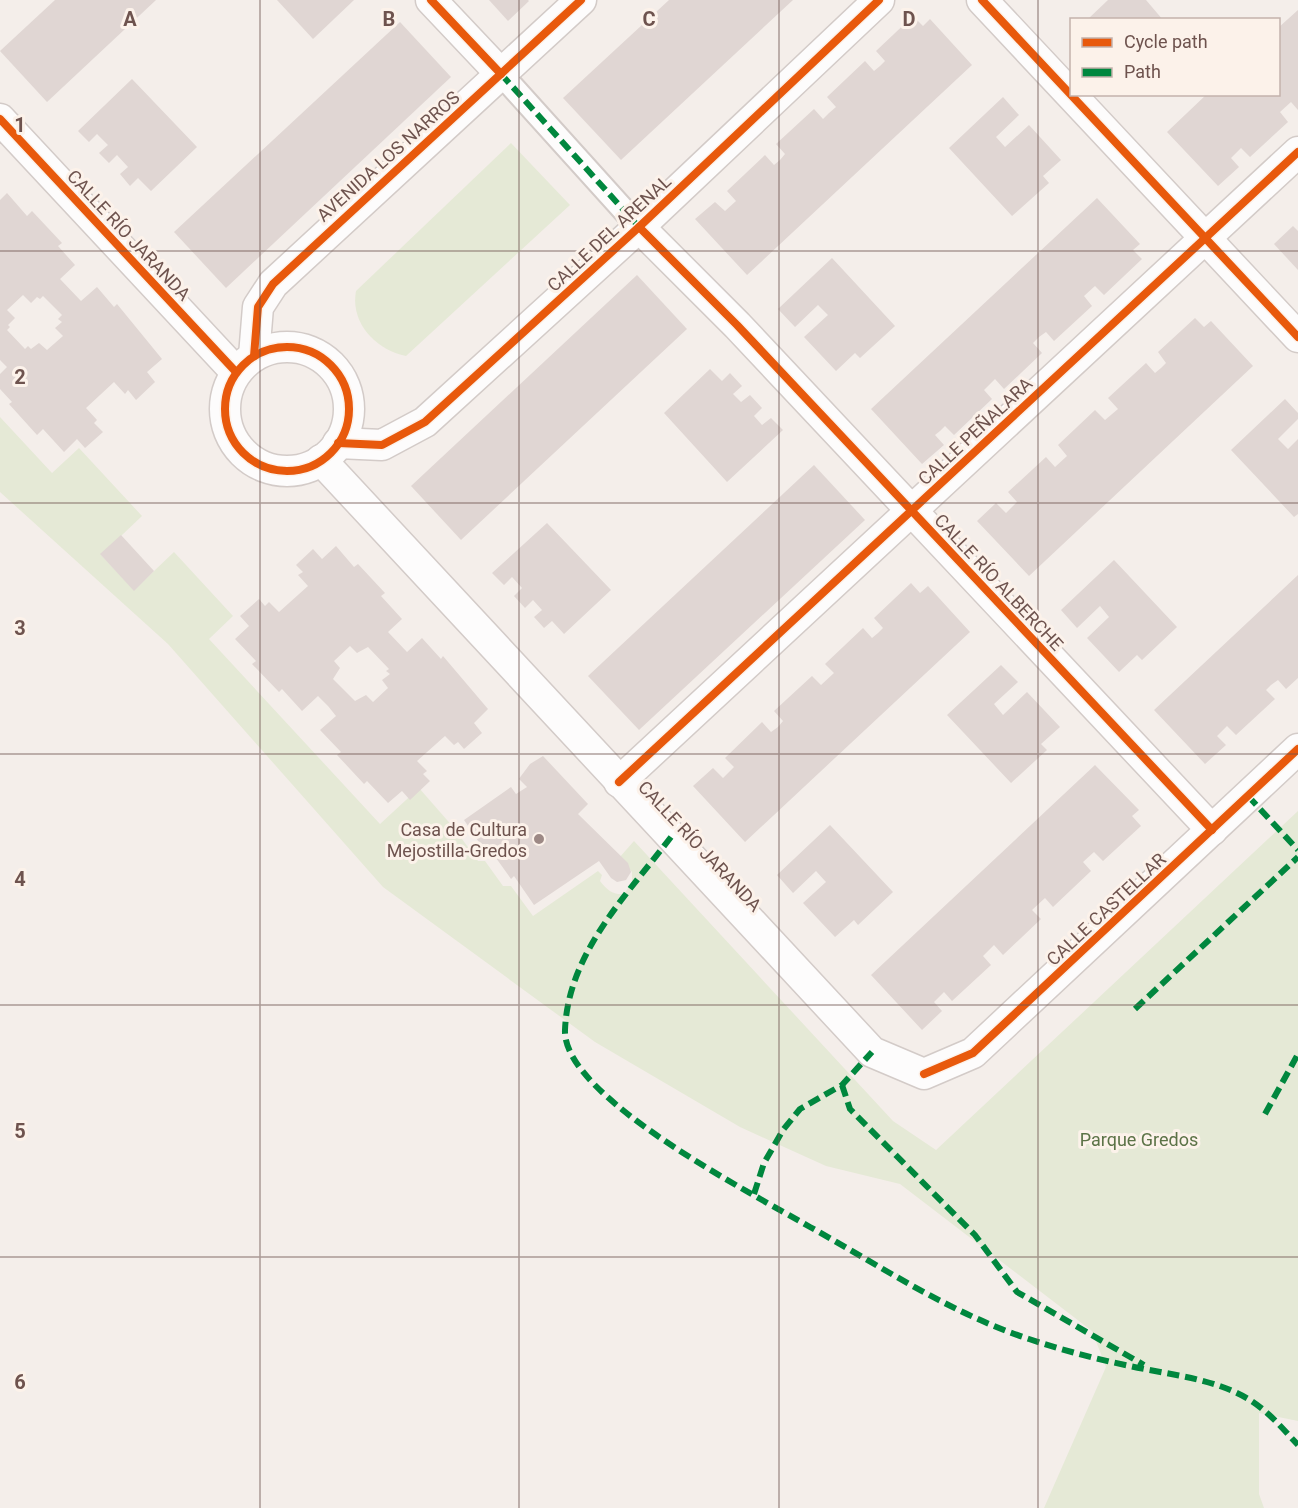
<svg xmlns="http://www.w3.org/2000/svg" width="1298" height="1508" font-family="Roboto,sans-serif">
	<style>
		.green { fill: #e5e9d6 }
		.building { fill: #e0d6d3; fill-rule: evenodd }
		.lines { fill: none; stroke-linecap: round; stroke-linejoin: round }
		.pedestrian-casing { stroke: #d3cbc8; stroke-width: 26 }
		.minor-casing { stroke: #d3cbc8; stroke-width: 33 }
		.pedestrian { stroke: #fdfcfc; stroke-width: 22 }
		.minor { stroke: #fdfcfc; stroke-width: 30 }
		.quiet { stroke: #00873e; stroke-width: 6; stroke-dasharray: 12 6; stroke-linecap: butt }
		.cycleway-casing { stroke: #fcf2ea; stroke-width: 11 }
		.cycleway { stroke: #e8590c; stroke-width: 8 }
		.grid { fill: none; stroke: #6e534e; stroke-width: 1.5; stroke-opacity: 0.55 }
		.poi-dot { fill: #9d8985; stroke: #fcf2ea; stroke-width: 2 }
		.labels { text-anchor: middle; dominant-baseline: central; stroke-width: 6; stroke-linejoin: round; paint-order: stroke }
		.street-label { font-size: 18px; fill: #6e534e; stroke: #fcf2ea }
		.poi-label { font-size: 18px; fill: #6e534e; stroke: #fcf2ea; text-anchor: end }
		.park-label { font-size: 18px; fill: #5c7347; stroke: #fcf2ea }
		.grid-label { font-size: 20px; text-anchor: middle; font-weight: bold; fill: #6e534e; stroke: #fcf2ea; stroke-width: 6; stroke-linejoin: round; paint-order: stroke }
	</style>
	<rect width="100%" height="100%" fill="#f4eeea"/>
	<g class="green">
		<path d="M 511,143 L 570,205 L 406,356 C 376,350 350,323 356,291 Z"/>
		<path d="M 0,417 L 52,473 L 79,448 L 142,516 L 101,555 L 134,590 L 174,552 L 233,616 L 209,639 L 380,824 L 419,788 L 454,828 L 478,861 L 485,861 L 503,886 L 511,886 L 533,916 L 598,871 L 602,875 L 600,881 C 607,890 613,895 624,894 L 632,882 L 632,872 L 619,858 L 634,841 L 893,1121 L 936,1150 L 1298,811 L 1298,1421 L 1259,1413 L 1259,1494 L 1264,1508 L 1044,1508 L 1106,1367 L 1092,1331 L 900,1184 L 826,1166 L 740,1127 L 595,1042 L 383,887 L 168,644 L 0,492 Z"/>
	</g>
	<g class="building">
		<polygon points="55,0 156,0 47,102 0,51"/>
		<polygon points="277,0 354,0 313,39"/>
		<polygon points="489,0 528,0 529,1 508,21"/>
		<polygon points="669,0 793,0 621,160 563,98"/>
		<polygon points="1108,0 1146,0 1163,20 1087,20"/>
		<polygon points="1298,10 1298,110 1291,102 1280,112 1288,122 1250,157 1241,148 1231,158 1239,167 1218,186 1167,132 1207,94 1278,94 1278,28"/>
		<polygon points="913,16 923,26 930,19 972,65 747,275 695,219 715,202 725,211 736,201 727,191 765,155 774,165 780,160 785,154 776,144 814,109 823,119 829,113 836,107 827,97 865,61 874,71 880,66 885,61 876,51"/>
		<polygon points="400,22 451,77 226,288 174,232"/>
		<polygon points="132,79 197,147 151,191 138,178 130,186 120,174 128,167 117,155 109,163 99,153 108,145 97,134 89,142 78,131"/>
		<polygon points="1003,97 1019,115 996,137 1005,147 1029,125 1061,160 1043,176 1049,183 1012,216 949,148"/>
		<path d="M 7,193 L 27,216 L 32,211 L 62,243 L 58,246 L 75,265 L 60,279 L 81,301 L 97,287 L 114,307 L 117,304 L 162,359 L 147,372 L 155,382 L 136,400 L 128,390 L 125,394 L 114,382 L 86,408 L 97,420 L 94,423 L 103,432 L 85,448 L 77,439 L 64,452 L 43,429 L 37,435 L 9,404 L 12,402 L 0,389 L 0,374 L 7,367 L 0,360 L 0,200 ZM 23,295 L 31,303 L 37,297 L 40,299 L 43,296 L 62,315 L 58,319 L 62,322 L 55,328 L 63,336 L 47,350 L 39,343 L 31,349 L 28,346 L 25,349 L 7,330 L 10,327 L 8,325 L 15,318 L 7,310 Z"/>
		<polygon points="1097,198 1140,244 1133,250 1142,259 1104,295 1095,286 1084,296 1092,306 1054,341 1046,332 1039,337 1033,343 1042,353 1004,389 995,379 984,390 992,399 954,435 945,426 940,431 935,435 944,445 922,464 871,409"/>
		<polygon points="1293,226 1298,231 1298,270 1274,244"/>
		<polygon points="832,258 895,326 860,358 855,353 836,371 804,337 828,315 818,305 795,327 778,309"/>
		<polygon points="637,275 687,329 461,540 411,486"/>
		<polygon points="1195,318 1204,327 1211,321 1253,366 1029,576 977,521 996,503 1006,513 1017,502 1008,492 1046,457 1055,467 1067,456 1058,445 1095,410 1105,420 1118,409 1108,398 1146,363 1155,373 1161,368 1166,363 1158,352"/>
		<polygon points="710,369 722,381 730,373 742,386 733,394 741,402 750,395 762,408 754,416 762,425 771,418 783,430 727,482 664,413"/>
		<polygon points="1285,399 1298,413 1298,419 1278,439 1288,449 1298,439 1298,514 1294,517 1231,450"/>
		<polygon points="814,465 865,520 639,730 588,676"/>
		<polygon points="547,523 611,590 564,634 552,621 544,628 534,617 542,610 533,600 525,608 514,596 522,588 512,577 504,585 492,573"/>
		<polygon points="121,535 154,571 134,591 100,554"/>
		<path d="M 336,546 L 354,567 L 358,564 L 385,593 L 381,596 L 402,619 L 388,632 L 407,652 L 422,638 L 441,659 L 443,656 L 488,709 L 474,723 L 482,733 L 464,749 L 458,742 L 454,745 L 445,736 L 417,761 L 427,771 L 423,774 L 430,781 L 410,800 L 402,791 L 388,803 L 367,781 L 364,784 L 337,755 L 341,752 L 320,730 L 336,716 L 328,706 L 318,696 L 302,711 L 282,689 L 279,692 L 252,664 L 256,661 L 235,639 L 249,626 L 240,616 L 259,599 L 265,606 L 269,602 L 279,612 L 308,586 L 298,575 L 303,572 L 296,565 L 313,549 L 322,559 ZM 350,646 L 357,653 L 368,647 L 389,669 L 386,671 L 390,674 L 382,680 L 388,688 L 373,702 L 366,695 L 355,701 L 333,679 L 340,668 L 334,661 Z"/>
		<polygon points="1114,560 1177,627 1142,660 1137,655 1119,672 1087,638 1109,617 1100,606 1077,628 1061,610"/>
		<polygon points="1298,575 1298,678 1286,689 1278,680 1271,685 1266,690 1275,699 1236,735 1227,726 1217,736 1226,745 1205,764 1154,710"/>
		<polygon points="911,583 920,593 928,586 970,632 745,842 693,786 713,768 723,778 734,767 725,758 762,722 771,732 778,727 783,721 774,711 812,676 821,685 834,673 825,664 863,628 872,638 878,633 883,628 874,618"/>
		<polygon points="1001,665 1018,682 994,704 1003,715 1027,692 1060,727 1041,744 1047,750 1011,783 947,715"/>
		<polygon points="543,756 588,804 578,814 628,863 631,872 626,880 617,882 611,878 599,861 534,905 514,876 511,879 491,851 487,854 464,820 511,787 516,794 527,787 519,779 521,776 530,764"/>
		<polygon points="1095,765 1139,810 1132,816 1141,826 1103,861 1094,852 1083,862 1091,871 1053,907 1045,898 1032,910 1041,919 1003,955 994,945 983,956 991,965 952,1001 944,992 934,1002 942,1011 922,1030 871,975"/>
		<polygon points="830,825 893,892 858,925 854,920 835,937 803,903 826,882 816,871 793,893 777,875"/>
	</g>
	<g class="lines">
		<defs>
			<polyline id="pedestrian" points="501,74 639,227"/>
			<g id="minor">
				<polyline points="431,0 501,74"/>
				<polyline points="982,0 1298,337"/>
				<polyline points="0,119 236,372"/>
				<polyline points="639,227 737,325 1212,830"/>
				<circle cx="287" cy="409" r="62"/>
				<polyline points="254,356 258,307 273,284 581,0"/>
				<polyline points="338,443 382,445 425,422 639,227 879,0"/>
				<polyline points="321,460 872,1052 924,1074 973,1053 1298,749"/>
				<polyline points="619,782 1298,152"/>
			</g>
		</defs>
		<use href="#pedestrian" class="pedestrian-casing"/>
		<use href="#minor" class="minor-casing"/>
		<use href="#pedestrian" class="pedestrian"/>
		<use href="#minor" class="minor"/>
		<g class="quiet">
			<polyline points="501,74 639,227"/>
			<polyline points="1248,796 1298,850"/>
			<path d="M 671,837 C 627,895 568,953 565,1030 C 562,1097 757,1196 810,1227 C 882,1267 950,1313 1029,1339 C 1062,1350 1096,1359 1130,1366 C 1170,1375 1214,1378 1250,1400 C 1269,1412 1283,1429 1298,1445"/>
			<polyline points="1135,1009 1298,857"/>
			<polyline points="842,1085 850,1109 975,1235 1017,1292 1144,1365"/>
			<polyline points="1265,1114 1298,1054"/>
			<polyline points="754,1194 764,1163 783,1130 800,1109 842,1085 872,1052"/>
		</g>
		<defs>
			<g id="cycleway">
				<polyline points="431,0 501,74"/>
				<polyline points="982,0 1298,337"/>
				<polyline points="0,119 236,372"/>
				<polyline points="639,227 737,325 1212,830"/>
				<circle cx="287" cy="409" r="62"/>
				<polyline points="254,356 258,307 273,284 581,0"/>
				<polyline points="338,443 382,445 425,422 639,227 879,0"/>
				<polyline points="619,782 1298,152"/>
				<polyline points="924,1074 973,1053 1298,749"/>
			</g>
		</defs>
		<use href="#cycleway" class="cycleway-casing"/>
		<use href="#cycleway" class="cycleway"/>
	</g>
	<path class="grid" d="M 260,0 L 260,1508M 519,0 L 519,1508M 779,0 L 779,1508M 1038,0 L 1038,1508M 0,251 L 1298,251M 0,503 L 1298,503M 0,754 L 1298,754M 0,1005 L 1298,1005M 0,1257 L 1298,1257"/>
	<circle class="poi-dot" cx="539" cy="839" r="6"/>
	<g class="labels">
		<g class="street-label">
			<text transform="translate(388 156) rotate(-42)">AVENIDA LOS NARROS</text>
			<text transform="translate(609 233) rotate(-43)">CALLE DEL ARENAL</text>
			<text transform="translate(129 235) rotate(47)">CALLE RÍO JARANDA</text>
			<text transform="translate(975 431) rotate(-43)">CALLE PEÑALARA</text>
			<text transform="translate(999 582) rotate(47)">CALLE RÍO ALBERCHE</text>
			<text transform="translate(700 846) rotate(47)">CALLE RÍO JARANDA</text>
			<text transform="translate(1106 909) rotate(-43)">CALLE CASTELLAR</text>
		</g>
		<g class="poi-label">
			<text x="527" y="829">Casa de Cultura<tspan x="527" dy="21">Mejostilla-Gredos</tspan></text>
		</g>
		<g class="park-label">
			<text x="1139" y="1139">Parque Gredos</text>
		</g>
	</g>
	<g class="grid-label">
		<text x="130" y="26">A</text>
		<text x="389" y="26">B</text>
		<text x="649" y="26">C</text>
		<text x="909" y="26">D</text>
		<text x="20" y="132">1</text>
		<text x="20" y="384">2</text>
		<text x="20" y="635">3</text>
		<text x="20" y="886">4</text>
		<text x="20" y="1138">5</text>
		<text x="20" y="1389">6</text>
	</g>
	<rect x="1070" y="18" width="210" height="78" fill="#fcf2ea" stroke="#c3b2ac" stroke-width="1.5"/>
	<rect x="1082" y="38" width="30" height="9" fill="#e8590c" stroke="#c3b2ac" stroke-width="1.5"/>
	<text x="1124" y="48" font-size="18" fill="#6e534e">Cycle path</text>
	<rect x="1082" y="68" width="30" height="9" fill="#00873e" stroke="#c3b2ac" stroke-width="1.5"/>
	<text x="1124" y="78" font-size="18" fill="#6e534e">Path</text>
</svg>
